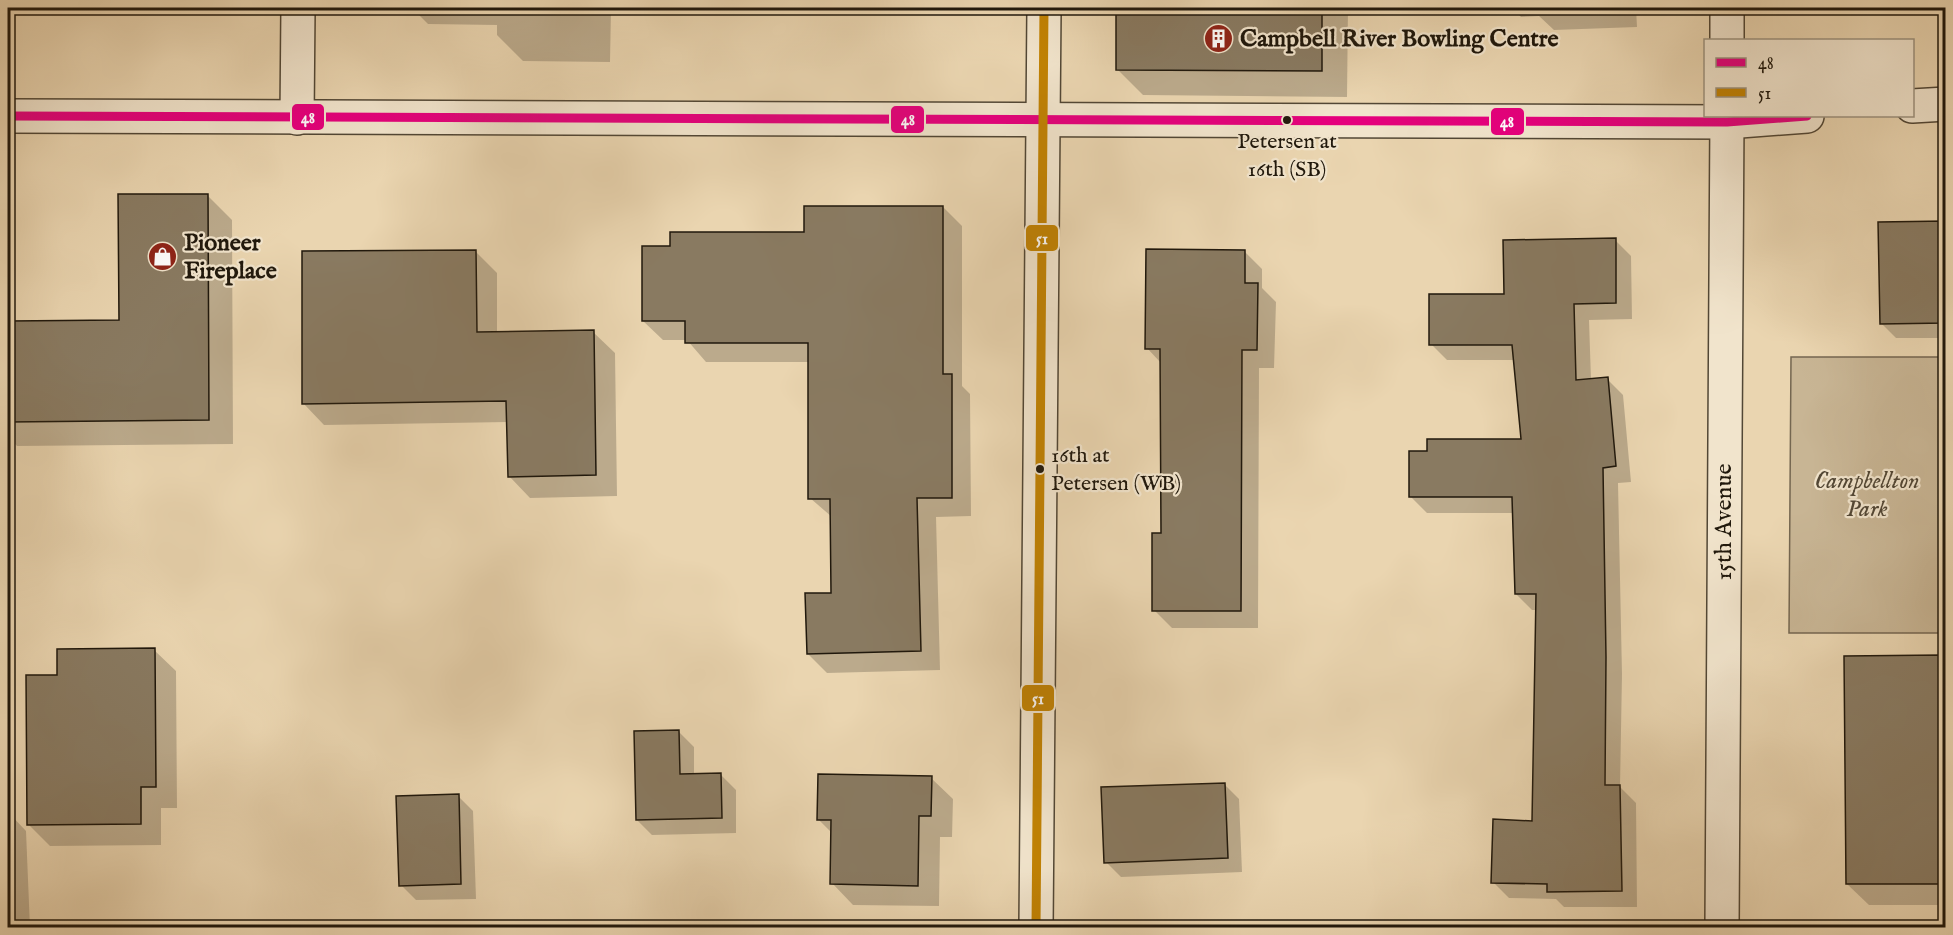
<svg xmlns="http://www.w3.org/2000/svg" width="1953" height="935" font-family="'IM FELL English',serif">
	<style>
		.green { fill: #c8b594; stroke: #746650; stroke-width: 1.5 }
		.shadow { fill: #0003 }
		.building { fill: #897a61; stroke: #20180c; stroke-width: 1.5 }
		.lines { fill: none; stroke-linecap: round; stroke-linejoin: round }
		.minor-casing { stroke: #524735; stroke-width: 36 }
		.minor { stroke: #f1e4cc; stroke-width: 33 }
		.bus-1-casing { stroke: #f1e4cc; stroke-width: 14 }
		.bus-2-casing { stroke: #f1e4cc; stroke-width: 14 }
		.bus-1 { stroke: #e5007d; stroke-width: 9 }
		.bus-2 { stroke: #c18203; stroke-width: 9 }
		.bus-dot { fill: #20180c; stroke: #f1e4cc; stroke-width: 2 }
		.labels { text-anchor: middle; dominant-baseline: central; stroke-width: 4.5; stroke-linejoin: round; paint-order: stroke }
		.bus-label { font-size: 22px; fill: #20180c; stroke: #f1e4cc }
		.poi-label { font-size: 24px; font-weight: bold; fill: #20180c; stroke: #f1e4cc; text-anchor: start }
		.park-label { font-size: 24px; font-style: italic; fill: #524735; stroke: #f1e4cc }
		.street-label { font-size: 24px; fill: #20180c; stroke: #f1e4cc }
		.line-badge { stroke: #f1e4cc; stroke-width: 2 }
		.badge-label { font-size: 16px; text-anchor: middle; font-weight: bold; fill: #fff }
	</style>
	<rect width="100%" height="100%" fill="#ead5b0"/>
	<filter id="stains"><feTurbulence type="fractalNoise" baseFrequency=".00333" numOctaves="4"/><feColorMatrix values="0 0 0 0 .2 0 0 0 0 .09 0 0 0 0 .02 0 0 0 .5 -.17"/></filter>
	<radialGradient id="worn" r=".72"><stop offset=".6" stop-color="#630" stop-opacity="0"/><stop offset="1" stop-color="#630" stop-opacity=".3"/></radialGradient>
	<polygon class="green" points="1791,357 1945,357 1945,633 1789,633"/>
	<g class="shadow">
		<polygon points="8,8 11,8 10,89 8,89"/>
		<polygon points="412,8 723,8 611,8 610,62 523,61 497,35 497,25 428,24"/>
		<polygon points="1118,8 1348,8 1347,97 1143,95 1117,69"/>
		<polygon points="1512,8 1636,8 1637,27 1554,30 1539,16 1521,17"/>
		<polygon points="207,195 232,220 233,444 17,446 8,436 8,322 121,322"/>
		<polygon points="943,207 962,226 962,386 970,394 971,516 936,517 940,670 827,673 808,654 833,594 832,517 810,498 810,362 706,362 687,340 663,340 643,321 672,248 805,234"/>
		<polygon points="1946,222 1946,338 1896,338 1881,323"/>
		<polygon points="1615,240 1631,256 1632,319 1589,320 1591,380 1607,379 1623,395 1631,482 1618,483 1622,674 1620,787 1636,803 1637,907 1564,907 1556,899 1509,898 1493,882 1533,822 1537,610 1532,610 1516,594 1514,513 1427,513 1411,497 1522,441 1515,360 1447,360 1431,344 1505,295"/>
		<polygon points="1244,251 1262,269 1262,288 1276,302 1274,368 1259,368 1258,628 1172,628 1154,610 1163,535 1161,363 1147,348"/>
		<polygon points="476,252 497,273 497,333 593,332 615,353 617,496 530,498 509,476 508,422 324,425 303,403"/>
		<polygon points="154,650 176,671 177,808 161,808 161,845 50,846 28,824 58,676"/>
		<polygon points="1940,656 1946,662 1946,905 1869,905 1847,884"/>
		<polygon points="679,732 694,747 694,775 721,775 736,790 736,833 652,835 637,820"/>
		<polygon points="931,778 953,799 952,837 940,837 939,906 853,905 832,883 832,833 819,820"/>
		<polygon points="1224,784 1239,799 1242,872 1121,877 1106,862"/>
		<polygon points="458,796 473,811 476,899 416,900 401,885"/>
		<polygon points="8,812 26,831 30,928 8,928"/>
	</g>
	<g class="building">
		<polygon points="1116,8 1322,8 1322,71 1116,70"/>
		<polygon points="118,194 208,194 209,420 8,422 8,321 119,320"/>
		<polygon points="804,206 943,206 943,374 952,374 952,498 917,498 921,651 807,654 805,593 831,593 830,499 808,499 808,343 685,343 685,321 642,321 642,246 670,246 670,232 804,232"/>
		<polygon points="1946,221 1946,323 1880,324 1878,222"/>
		<polygon points="1616,238 1616,303 1574,304 1576,380 1608,377 1616,466 1603,468 1606,657 1605,785 1620,785 1622,891 1547,892 1547,884 1491,883 1493,819 1532,821 1536,594 1515,594 1512,497 1409,497 1409,451 1427,451 1427,439 1521,439 1512,345 1429,345 1429,294 1504,294 1503,240"/>
		<polygon points="1146,249 1245,250 1245,283 1258,283 1257,350 1242,350 1241,611 1152,611 1152,533 1161,533 1160,349 1145,349"/>
		<polygon points="476,250 477,332 594,330 596,475 508,477 506,401 302,404 302,251"/>
		<polygon points="155,648 156,787 141,787 141,824 27,825 26,675 57,675 57,649"/>
		<polygon points="1941,655 1944,884 1846,884 1844,656"/>
		<polygon points="679,730 680,774 721,773 722,818 636,820 634,731"/>
		<polygon points="818,774 932,776 931,816 919,816 918,886 830,884 831,820 817,820"/>
		<polygon points="1225,783 1228,858 1104,863 1101,787"/>
		<polygon points="459,794 461,884 399,886 396,796"/>
	</g>
	<g class="lines">
		<defs>
			<g id="minor">
				<polyline points="1727,40 1727,8"/>
				<polyline points="1912,106 1946,104"/>
				<polyline points="8,116 1727,122 1807,116"/>
				<polyline points="297,118 298,8"/>
				<polyline points="1036,928 1044,8"/>
				<polyline points="1722,928 1727,116"/>
			</g>
		</defs>
		<use href="#minor" class="minor-casing"/>
		<use href="#minor" class="minor"/>
		<defs>
			<polyline id="bus-1" points="8,116 1727,122 1807,116"/>
			<polyline id="bus-2" points="1036,928 1044,8"/>
		</defs>
		<use href="#bus-1" class="bus-1-casing"/>
		<use href="#bus-2" class="bus-2-casing"/>
		<use href="#bus-1" class="bus-1"/>
		<use href="#bus-2" class="bus-2"/>
	</g>
	<defs>
		<symbol id="building-disc" viewBox="-11 -11 22 22"><circle r="9.5" fill="#8f2418" stroke="#f1e4cc"/><path d="M-4-6H4V6H1V3H-1V6H-4ZM-2.5-4.3h1.7v1.8h-1.7ZM.8-4.3h1.7v1.8H.8ZM-2.5-1h1.7V.8h-1.7ZM.8-1h1.7V.8H.8Z" fill="#fff"/></symbol>
		<symbol id="shop-disc" viewBox="-11 -11 22 22"><circle r="9.5" fill="#8f2418" stroke="#f1e4cc"/><path d="M-5-2.5h2.3a2.7 3.5 0 0 1 5.4 0H5L5.5 6h-11ZM-1.5-2.5h3a1.5 2.3 0 0 0-3 0Z" fill="#fff"/></symbol>
	</defs>
	<g fill-rule="evenodd">
		<use href="#building-disc" x="1202" y="22" width="33" height="33"/>
		<use href="#shop-disc" x="146" y="240" width="33" height="33"/>
	</g>
	<g class="bus-dot">
		<circle cx="1287" cy="120" r="5"/>
		<circle cx="1040" cy="469" r="5"/>
	</g>
	<g class="labels">
		<g class="bus-label">
			<text x="1287" y="142">Petersen at<tspan x="1287" dy="28">16th (SB)</tspan></text>
			<text x="1051" y="456" text-anchor="start">16th at<tspan x="1051" dy="28">Petersen (WB)</tspan></text>
		</g>
		<g class="poi-label">
			<text x="1240" y="39">Campbell River Bowling Centre</text>
			<text x="184" y="243">Pioneer<tspan x="184" dy="28">Fireplace</tspan></text>
		</g>
		<g class="park-label">
			<text x="1867" y="481">Campbellton<tspan x="1867" dy="28">Park</tspan></text>
		</g>
		<g class="street-label">
			<text transform="translate(1724 522) rotate(-90)">15th Avenue</text>
		</g>
	</g>
	<g class="line-badge">
		<rect x="291" y="103" width="34" height="28" rx="6" fill="#e5007d"/>
		<rect x="890" y="105" width="35" height="29" rx="6" fill="#e5007d"/>
		<rect x="1490" y="107" width="35" height="29" rx="6" fill="#e5007d"/>
		<rect x="1025" y="224" width="34" height="28" rx="6" fill="#c18203"/>
		<rect x="1021" y="684" width="34" height="28" rx="6" fill="#c18203"/>
	</g>
	<g class="badge-label">
		<text x="308" y="123">48</text>
		<text x="908" y="125">48</text>
		<text x="1507" y="127">48</text>
		<text x="1042" y="244">51</text>
		<text x="1038" y="704">51</text>
	</g>
	<rect width="1953" height="935" fill="none" stroke="#ead5b0" stroke-width="30"/>
	<rect x="9" y="9" width="1935" height="917" fill="none" stroke="#20180c" stroke-width="3"/>
	<rect x="15" y="15" width="1923" height="905" fill="none" stroke="#20180c" stroke-width="1.5"/>
	<rect x="1704" y="39" width="210" height="78" fill="#f1e4cc" stroke="#9d927f" stroke-width="1.5"/>
	<rect x="1716" y="58" width="30" height="9" fill="#e5007d" stroke="#9d927f" stroke-width="1.5"/>
	<text x="1758" y="69" font-size="18" fill="#20180c">48</text>
	<rect x="1716" y="88" width="30" height="9" fill="#c18203" stroke="#9d927f" stroke-width="1.5"/>
	<text x="1758" y="99" font-size="18" fill="#20180c">51</text>
	<rect width="100%" height="100%" filter="url(#stains)"/>
	<rect width="100%" height="100%" fill="url(#worn)"/>
</svg>
